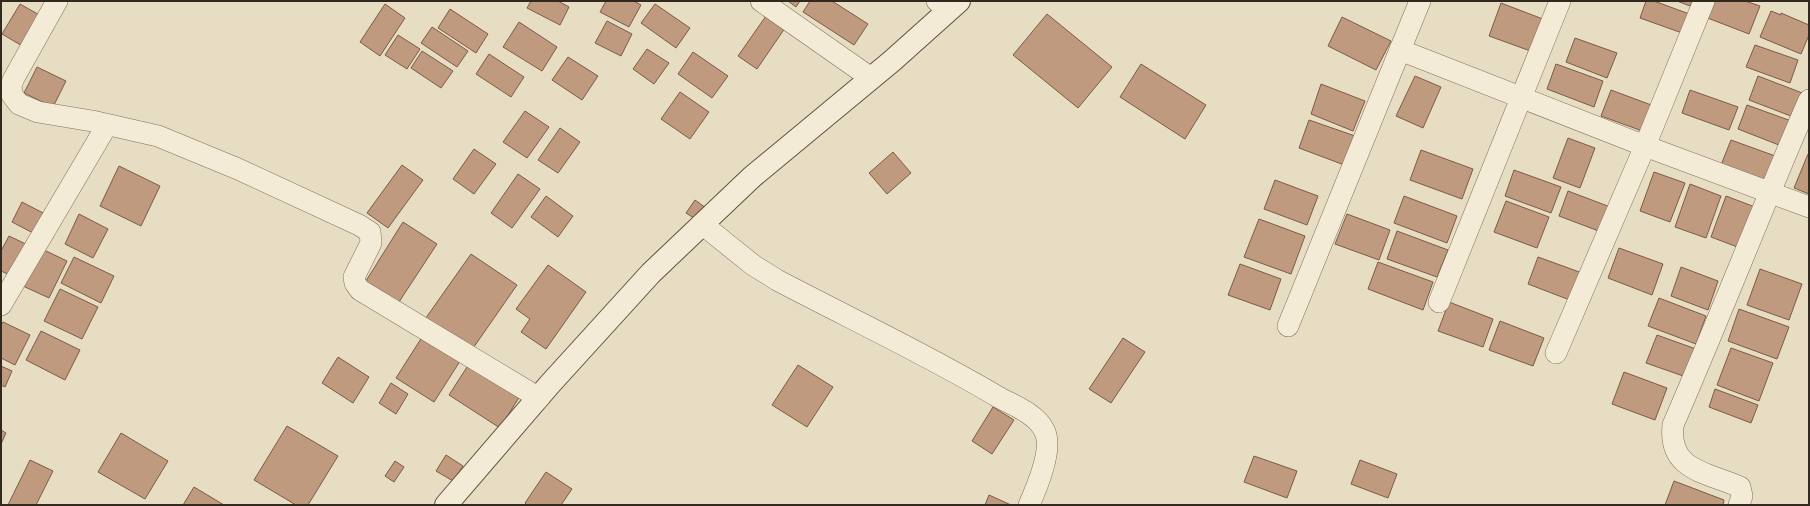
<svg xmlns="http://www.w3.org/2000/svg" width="1810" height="506" font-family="'Zilla Slab',serif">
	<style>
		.building { fill: #c09a7e; stroke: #7b5b46 }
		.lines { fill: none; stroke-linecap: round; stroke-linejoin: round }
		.minor-casing { stroke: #7f6f5c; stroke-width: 22 }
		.secondary-casing { stroke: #615140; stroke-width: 24 }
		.minor { stroke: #f3ebd5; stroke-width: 21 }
		.secondary { stroke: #f3ebd5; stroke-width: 22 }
	</style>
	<rect width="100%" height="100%" fill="#e7ddc3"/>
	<g class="building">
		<polygon points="531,1 558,1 569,7 560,25 527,8"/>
		<polygon points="606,1 634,1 641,5 629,27 600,12"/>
		<polygon points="788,1 800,1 796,7"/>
		<polygon points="810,1 832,1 868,24 854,45 803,12"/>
		<polygon points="1646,1 1654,1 1692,15 1685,34 1640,18"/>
		<polygon points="1677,1 1692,1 1690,6"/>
		<polygon points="1711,1 1745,1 1760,6 1749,34 1705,17"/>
		<polygon points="1501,3 1548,21 1536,53 1489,36"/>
		<polygon points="20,4 43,17 24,47 2,34"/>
		<polygon points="385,4 405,18 380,56 360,42"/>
		<polygon points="655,4 690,28 676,48 641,23"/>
		<polygon points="450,9 488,34 476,53 438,28"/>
		<polygon points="1771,11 1781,15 1781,13 1809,25 1809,35 1801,54 1760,37"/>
		<polygon points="1047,14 1112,67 1078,108 1013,55"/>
		<polygon points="766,16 785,28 757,69 738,56"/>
		<polygon points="1342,17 1391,41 1376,70 1328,46"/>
		<polygon points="607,21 632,34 621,56 595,43"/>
		<polygon points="519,22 557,47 542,71 503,47"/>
		<polygon points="432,27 468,51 457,67 421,43"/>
		<polygon points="398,35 420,49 407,69 385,55"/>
		<polygon points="1575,38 1617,53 1607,78 1566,62"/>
		<polygon points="1755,45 1798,60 1790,83 1746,67"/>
		<polygon points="647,49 669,63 654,84 633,69"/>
		<polygon points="422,51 453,71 441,88 411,68"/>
		<polygon points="693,52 728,76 712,98 678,74"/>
		<polygon points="489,54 524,77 511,97 476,74"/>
		<polygon points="568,57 598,76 582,100 552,80"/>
		<polygon points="1141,64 1206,105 1185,139 1120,97"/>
		<polygon points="1556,64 1603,81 1594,107 1547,89"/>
		<polygon points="37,67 66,81 53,107 24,93"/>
		<polygon points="1415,76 1441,87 1423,128 1396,116"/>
		<polygon points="1758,76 1805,94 1796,118 1749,100"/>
		<polygon points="1321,84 1365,101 1353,131 1311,114"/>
		<polygon points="1611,90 1654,106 1645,132 1601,116"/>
		<polygon points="1690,90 1738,107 1729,130 1682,113"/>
		<polygon points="680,92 709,112 690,139 661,119"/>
		<polygon points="1747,105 1794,122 1784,147 1738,129"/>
		<polygon points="525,111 549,127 527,158 503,142"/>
		<polygon points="1309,120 1358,137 1347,166 1299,148"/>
		<polygon points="560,128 580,142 558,173 538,160"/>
		<polygon points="1568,138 1595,148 1580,188 1553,178"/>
		<polygon points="1731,140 1778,157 1769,183 1721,165"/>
		<polygon points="474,149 496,164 474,194 453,179"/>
		<polygon points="1421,150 1473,169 1462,199 1410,180"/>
		<polygon points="893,152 911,173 887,194 869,173"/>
		<polygon points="1808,154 1809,154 1809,194 1794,188"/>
		<polygon points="402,165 423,180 388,228 367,213"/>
		<polygon points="119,166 160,186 141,226 100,206"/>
		<polygon points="1514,170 1561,187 1551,213 1505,196"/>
		<polygon points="1654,172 1685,183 1670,222 1640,211"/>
		<polygon points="518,174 540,189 512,228 491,213"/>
		<polygon points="1275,180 1318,196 1307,225 1264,209"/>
		<polygon points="1690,184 1721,196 1706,238 1675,227"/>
		<polygon points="1568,191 1613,208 1604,233 1559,216"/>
		<polygon points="546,196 573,216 558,237 531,217"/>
		<polygon points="1404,196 1457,216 1447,243 1394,223"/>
		<polygon points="1726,196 1755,207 1740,248 1711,237"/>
		<polygon points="695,200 706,208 697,220 686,213"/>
		<polygon points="1506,201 1549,217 1537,248 1494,232"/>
		<polygon points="22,202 45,214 35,234 12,222"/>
		<polygon points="79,214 108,229 93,258 65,244"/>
		<polygon points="1347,214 1390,230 1379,260 1335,244"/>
		<polygon points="1259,219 1305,236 1291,274 1244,257"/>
		<polygon points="403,222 437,244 397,305 364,284"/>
		<polygon points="1397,231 1448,250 1437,277 1387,259"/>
		<polygon points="9,236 30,246 14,277 1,271 1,251"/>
		<polygon points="1619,248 1663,264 1652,295 1608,278"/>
		<polygon points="42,249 67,261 49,298 23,286"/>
		<polygon points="471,254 517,285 469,354 423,322"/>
		<polygon points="74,257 114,276 101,303 61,283"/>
		<polygon points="1538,257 1585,274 1575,302 1528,284"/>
		<polygon points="1378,262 1433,282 1423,310 1368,289"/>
		<polygon points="1240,264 1281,279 1270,310 1228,295"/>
		<polygon points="548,265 586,292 546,349 521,332 530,319 516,309"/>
		<polygon points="1681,267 1718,281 1708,310 1671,296"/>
		<polygon points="1760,269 1802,284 1789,320 1747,305"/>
		<polygon points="60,289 98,307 82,339 44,321"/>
		<polygon points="1659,298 1706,316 1696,344 1648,326"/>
		<polygon points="1449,302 1493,319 1483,347 1438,331"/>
		<polygon points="1739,309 1789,327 1777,359 1728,341"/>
		<polygon points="1500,321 1544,338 1533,366 1489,350"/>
		<polygon points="3,322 30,335 15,365 1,358 1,325"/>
		<polygon points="41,331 80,350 65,380 26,360"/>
		<polygon points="424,334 462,358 434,402 396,378"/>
		<polygon points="1657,335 1696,349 1686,377 1646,363"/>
		<polygon points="1123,338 1145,352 1111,403 1089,389"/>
		<polygon points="1731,348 1773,363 1759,401 1717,385"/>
		<polygon points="338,357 369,377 353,403 322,383"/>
		<polygon points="469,364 520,396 500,428 449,395"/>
		<polygon points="798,365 833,387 807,427 772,405"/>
		<polygon points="1,366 12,371 5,387 1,385"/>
		<polygon points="1624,372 1667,388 1655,420 1612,404"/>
		<polygon points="391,383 408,394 396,414 379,403"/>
		<polygon points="1715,389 1758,405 1751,423 1709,407"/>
		<polygon points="993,407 1014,420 992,454 972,441"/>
		<polygon points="287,426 338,456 308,505 296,505 254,480"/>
		<polygon points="1,430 6,433 1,444"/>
		<polygon points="121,433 168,461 145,499 98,472"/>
		<polygon points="446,455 463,466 453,481 436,471"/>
		<polygon points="1254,456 1297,471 1287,498 1244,482"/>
		<polygon points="30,460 53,471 36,505 8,505"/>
		<polygon points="1360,460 1397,474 1388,498 1351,484"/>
		<polygon points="395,461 404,467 394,482 385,476"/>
		<polygon points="546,472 572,489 561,505 527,505 525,503"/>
		<polygon points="1674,481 1724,500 1723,505 1665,505"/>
		<polygon points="194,487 224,505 183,505"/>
		<polygon points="989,495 1011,505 985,505"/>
	</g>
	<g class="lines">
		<defs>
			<g id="minor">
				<polyline points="57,1 14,78 11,85 12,95 19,104 38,112 92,121 158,136 238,169 359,225 370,232 371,243 354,277 355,283 360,290 539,398"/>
				<polyline points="761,1 871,78"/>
				<polyline points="937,1 950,9"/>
				<polyline points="1420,1 1400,50 1645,146 1809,207"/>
				<path d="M 702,224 L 753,265 L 777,280 C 851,319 928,355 1000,398 C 1015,406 1036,414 1044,430 C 1054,447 1037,487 1029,505"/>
				<polyline points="1439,302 1560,1"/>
				<polyline points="1,305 107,125"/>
				<polyline points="1288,326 1400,50"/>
				<polyline points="1556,353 1645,146 1704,1"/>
				<path d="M 1739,505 L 1742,496 L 1740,487 C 1707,472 1668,471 1673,425 C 1720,317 1762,208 1809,100"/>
			</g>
			<polyline id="secondary" points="446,505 550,384 651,273 752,177 892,61 959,1"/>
		</defs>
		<use href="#minor" class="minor-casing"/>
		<use href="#secondary" class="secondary-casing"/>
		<use href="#minor" class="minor"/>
		<use href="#secondary" class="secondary"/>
	</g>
	<rect width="1810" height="506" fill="none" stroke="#31281e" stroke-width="4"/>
</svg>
